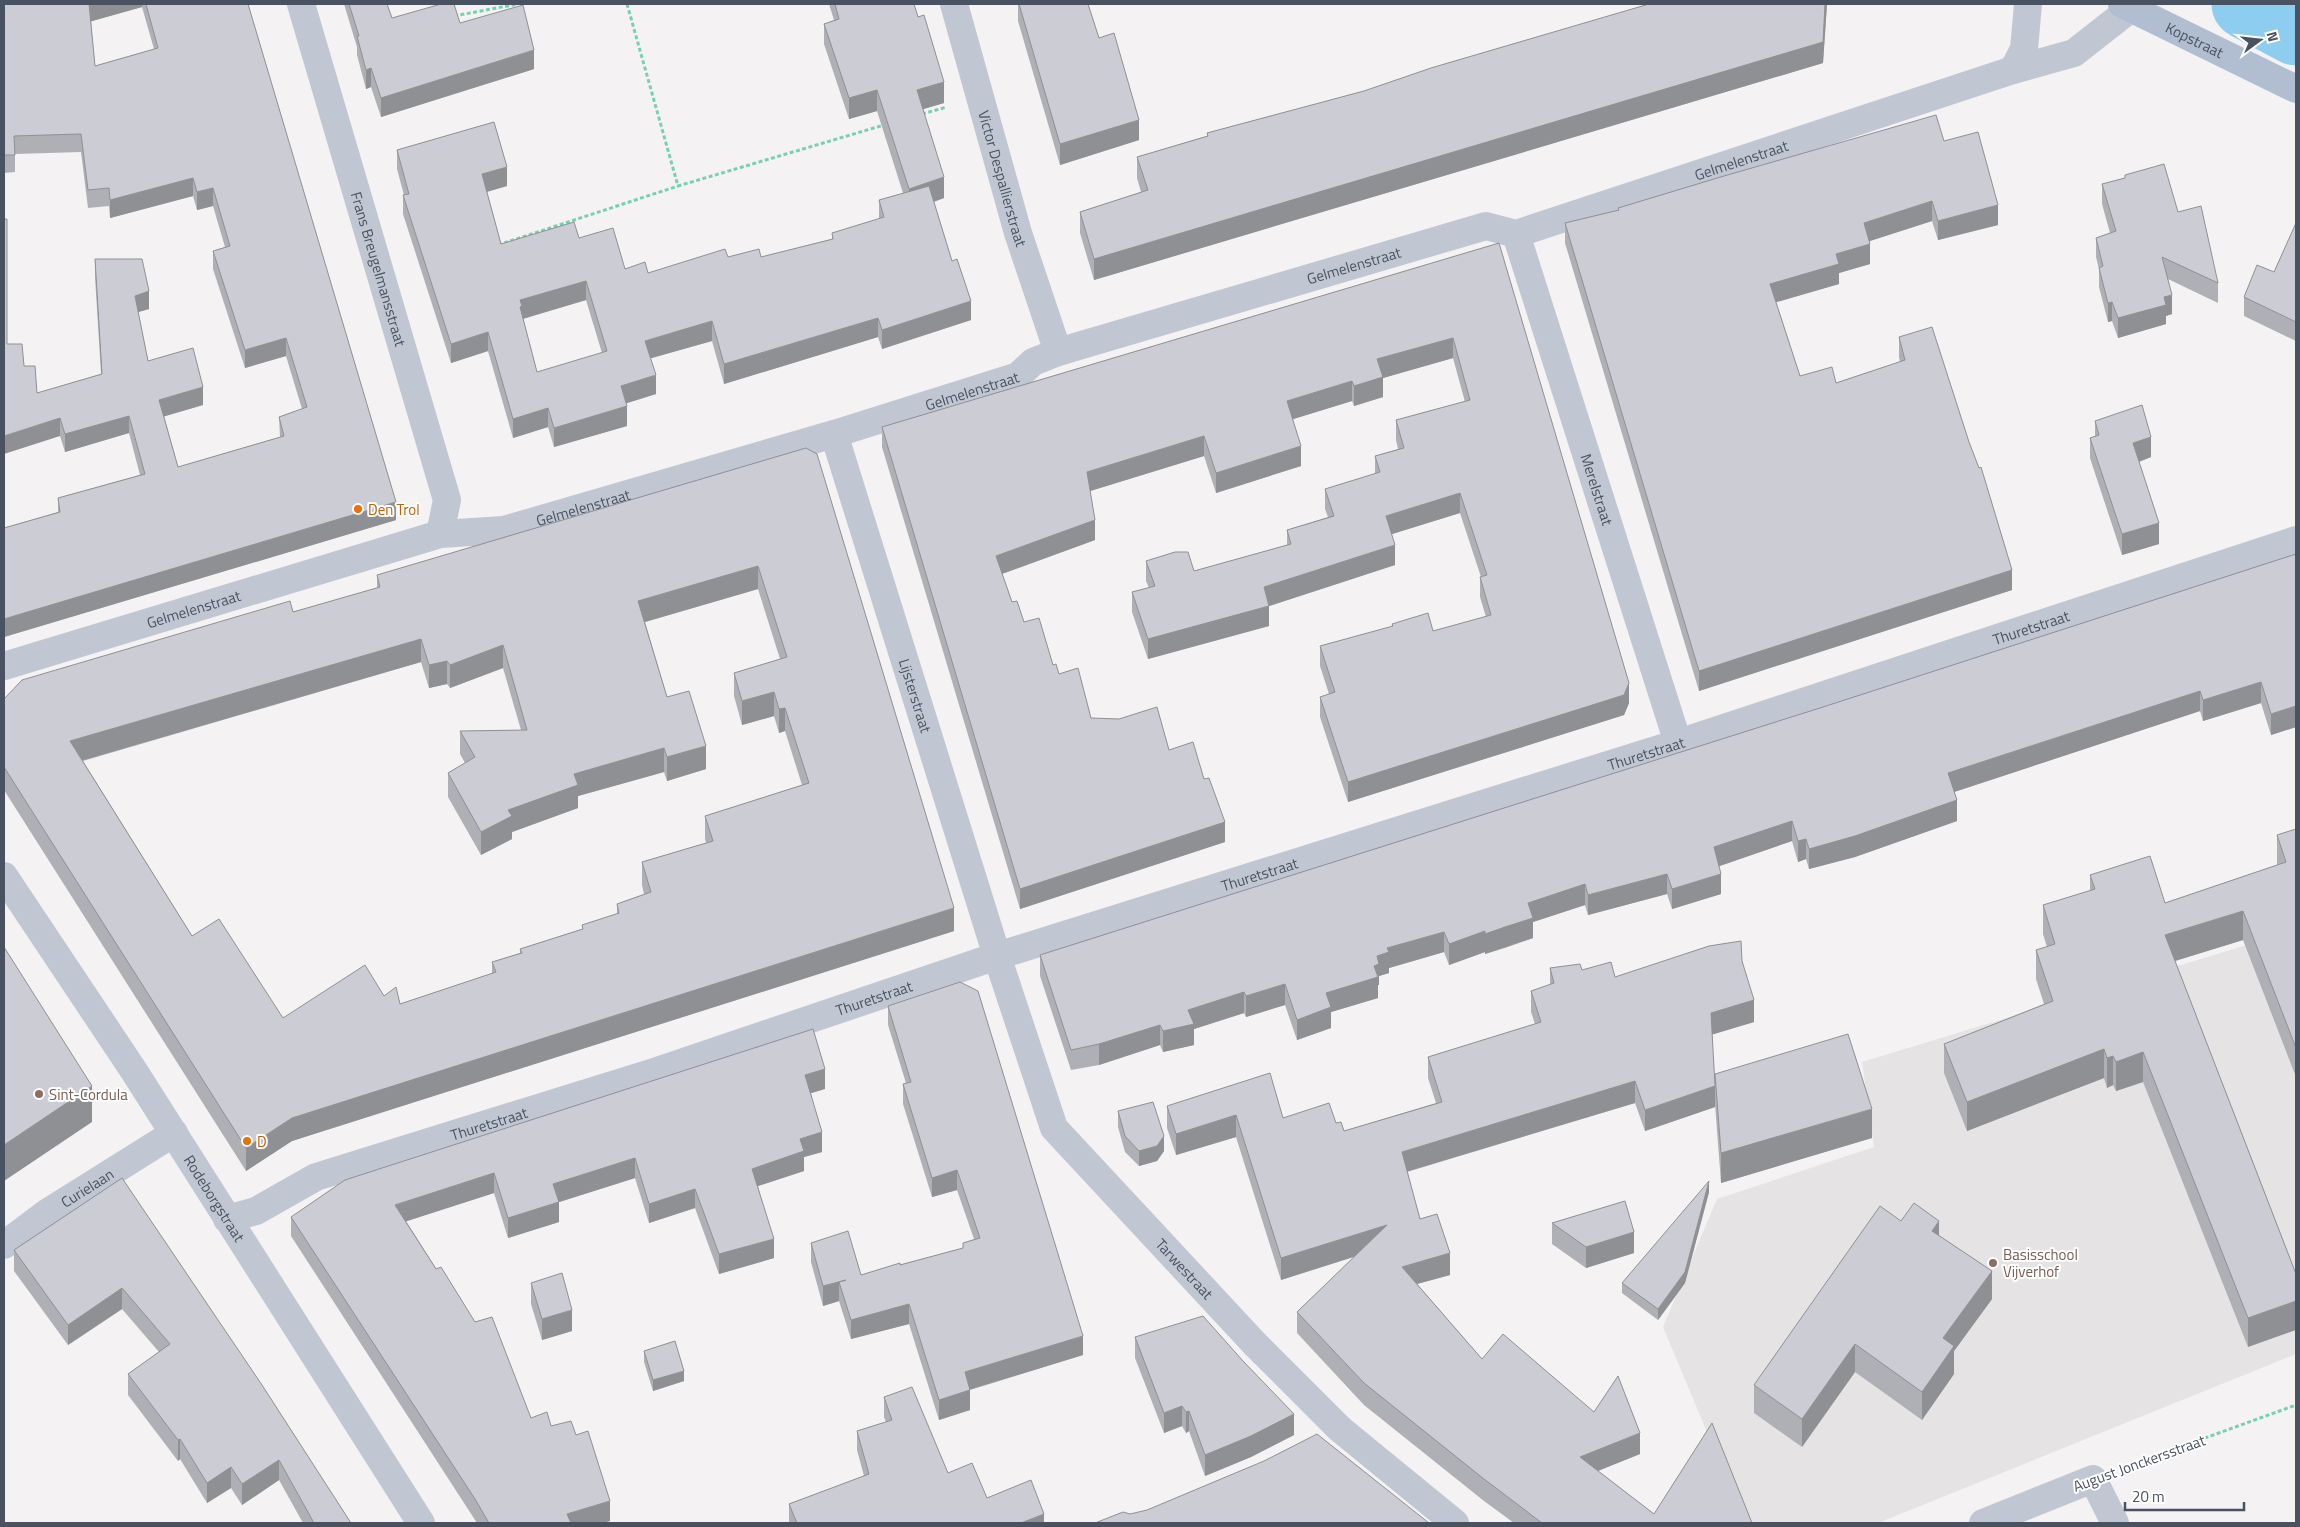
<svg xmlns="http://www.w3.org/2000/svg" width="2300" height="1527" font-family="'Titillium Web',sans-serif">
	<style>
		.education { fill: #e5e3e4 }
		.forest { fill: url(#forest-firs) }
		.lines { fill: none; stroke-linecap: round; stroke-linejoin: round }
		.river { stroke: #8dcef0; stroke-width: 71 }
		.path { stroke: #77d1b0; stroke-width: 3; stroke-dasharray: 4 2.5; stroke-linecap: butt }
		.minor { stroke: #c0c7d2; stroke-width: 28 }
		.major { stroke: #b1bdd1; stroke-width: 28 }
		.wall { fill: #afb0b6; fill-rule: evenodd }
		.shaded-wall { fill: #8f9094 }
		.building { fill: #cccdd4; stroke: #8f9094; fill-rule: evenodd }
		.food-dot { fill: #e8710a; stroke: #fff; stroke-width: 2 }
		.education-dot { fill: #8d6e63; stroke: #fff; stroke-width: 2 }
		.labels { text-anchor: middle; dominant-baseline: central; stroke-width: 4; stroke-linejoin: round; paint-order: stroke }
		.street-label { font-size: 15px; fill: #495261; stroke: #fff }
		.food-label { font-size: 15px; fill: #c56008; stroke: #fff; text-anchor: start }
		.education-label { font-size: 15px; fill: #785e54; stroke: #fff; text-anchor: start }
	</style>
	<defs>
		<pattern id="forest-firs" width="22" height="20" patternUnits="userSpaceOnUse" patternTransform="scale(1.25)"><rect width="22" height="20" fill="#c1f2da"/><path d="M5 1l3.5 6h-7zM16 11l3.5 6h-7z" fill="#a7d1be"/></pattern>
	</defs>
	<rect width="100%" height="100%" fill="#f4f2f2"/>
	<polygon class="education" points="2296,930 2296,1354 1878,1523 1745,1523 1663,1327 1717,1199 1874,1147 1862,1062"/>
	<polygon class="forest" points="2222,4 2296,4 2296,40"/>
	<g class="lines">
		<polyline class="river" points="2247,4 2296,30"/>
		<g class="path">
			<polyline points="627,4 678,186 884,125"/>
			<polyline points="454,16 518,4"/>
			<polyline points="922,114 947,107"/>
			<polyline points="498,245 678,186"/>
			<polyline points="2125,1467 2296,1405"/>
		</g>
		<g class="minor">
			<path id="s1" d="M 301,4 L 447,500 L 440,534"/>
			<path id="s2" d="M 954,4 L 1018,233 L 1058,352"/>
			<polyline points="2013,70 2024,49 2028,4"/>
			<path id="s3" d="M 1516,234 L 1678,743"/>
			<path id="s4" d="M 834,434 L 997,956 L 1054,1128 L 1254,1343 L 1340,1429 L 1455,1523"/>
			<path id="s5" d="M 4,666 L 440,534 L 504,530 L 834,434 L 1018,376 L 1033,362 L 1058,352 L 1486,226 L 1516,234 L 2013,70 L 2074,53 L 2130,9"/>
			<path id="s6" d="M 4,876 L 134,1071 L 421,1523"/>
			<path id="s7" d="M 227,1219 L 256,1211 L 316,1177 L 657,1071 L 997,956 L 1678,743 L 2296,540"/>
			<path id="s8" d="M 4,1245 L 48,1212 L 174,1133"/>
			<polyline points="1983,1523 2093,1479 2115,1523"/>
		</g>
		<path class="major" id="s9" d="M 2122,4 L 2296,89"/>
	</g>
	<g class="wall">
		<path d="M 4,4 L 248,4 L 396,520 L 4,637 L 4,528 L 58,512 L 58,498 L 140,475 L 129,433 L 65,452 L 60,436 L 7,344 L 24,366 L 37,393 L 101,374 L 95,277 L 95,259 L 149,309 L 138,312 L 148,361 L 203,405 L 164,416 L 178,467 L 280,437 L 279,417 L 302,409 L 286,356 L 245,368 L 213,269 L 213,251 L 225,247 L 213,206 L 197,210 L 193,196 L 110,218 L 109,206 L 88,208 L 81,152 L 15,154 L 15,172 L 4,173 ZM 142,7 L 154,49 L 95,66 L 91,21 Z"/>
		<polygon points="344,4 387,4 392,18 460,23 534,69 381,117 371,87 366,89 357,55 357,47"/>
		<path d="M 829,4 L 914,4 L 944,103 L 923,109 L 944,198 L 934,202 L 952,261 L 971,320 L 882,349 L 878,337 L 724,384 L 712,341 L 650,358 L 656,394 L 626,403 L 627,426 L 554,447 L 548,427 L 513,438 L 488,351 L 451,363 L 403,214 L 403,195 L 404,195 L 397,169 L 397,150 L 507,186 L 487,192 L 501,244 L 579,238 L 625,269 L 648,273 L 728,257 L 761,257 L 832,239 L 832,233 L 879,219 L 879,200 L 903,193 L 877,111 L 849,119 L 824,44 L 824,24 L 834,20 ZM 586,300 L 602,353 L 537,372 L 523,319 Z"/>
		<polygon points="1018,4 1088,4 1099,38 1139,140 1060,165 1018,21"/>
		<polygon points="1649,4 1827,4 1823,63 1094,280 1080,233 1080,212 1141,192 1137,178 1137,157 1207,136 1207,133 1364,91"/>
		<polygon points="1944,141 1998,225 1938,240 1932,221 1869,241 1870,264 1839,273 1839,284 1776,302 1800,376 1836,383 1900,362 1899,357 1899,337 2012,590 1699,691 1565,243 1565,223 1618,210 1618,208"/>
		<polygon points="2125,175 2178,212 2218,283 2218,303 2168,279 2172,314 2166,316 2166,324 2118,338 2112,321 2108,322 2099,287 2099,269 2096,257 2096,238 2110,233 2102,204 2102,184 2125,178"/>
		<polygon points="2296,223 2296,341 2244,316 2244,297 2274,272"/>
		<polygon points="1499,243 1629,703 1624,715 1348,802 1320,717 1320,697 1329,694 1320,666 1320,646 1392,627 1392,624 1433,631 1486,617 1480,597 1480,577 1481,577 1460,513 1391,534 1395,565 1269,606 1269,626 1148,659 1132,612 1132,592 1149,588 1146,581 1146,561 1194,571 1287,545 1287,530 1328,517 1325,509 1325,489 1375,474 1375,456 1398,449 1396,440 1396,420 1465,402 1453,358 1383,378 1383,397 1354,406 1352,401 1293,419 1301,466 1216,493 1204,456 1090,491 1095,540 1002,574 1012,602 1024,622 1059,674 1091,718 1169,750 1204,779 1225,842 1020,909 882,447 882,427"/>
		<polygon points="2095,421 2151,457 2139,462 2159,544 2122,555 2090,458 2090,438 2095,436"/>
		<path d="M 806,448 L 954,931 L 292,1141 L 246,1171 L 4,790 L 4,699 L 293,612 L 377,588 L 377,575 ZM 758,589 L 780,659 L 734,673 L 734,696 L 742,725 L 774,716 L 779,733 L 785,731 L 802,785 L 705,816 L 705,839 L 706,843 L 642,862 L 642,885 L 644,894 L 617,904 L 617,914 L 582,925 L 582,929 L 520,949 L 520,953 L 492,962 L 492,974 L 400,1004 L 384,996 L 283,1018 L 192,936 L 83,761 L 421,662 L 429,688 L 447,684 L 450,688 L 503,668 L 521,730 L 460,731 L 460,754 L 465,763 L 448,773 L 448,797 L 481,855 L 512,839 L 512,832 L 578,808 L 578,796 L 664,772 L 667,781 L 706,769 L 667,697 L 645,622 Z"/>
		<polygon points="2296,554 2296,727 2271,735 2261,703 2203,721 2200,711 1954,792 1957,821 1855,857 1809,869 1806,859 1798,862 1792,841 1719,866 1721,894 1672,909 1667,894 1588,915 1585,905 1533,922 1533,938 1505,948 1485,954 1485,952 1449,965 1444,952 1389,968 1389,973 1379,976 1379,985 1378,985 1378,998 1331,1012 1331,1028 1297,1040 1285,1005 1246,1017 1244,1013 1194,1029 1194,1045 1163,1052 1160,1045 1099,1065 1071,1070 1040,976 1040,955 1823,707"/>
		<polygon points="2296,829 2296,1077 2243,940 2175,961 2296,1274 2248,1347 2143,1082 2116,1091 2113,1085 2107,1088 2104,1078 1967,1131 1944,1073 1944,1044 2044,1004 2036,979 2036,950 2047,947 2043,934 2043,905 2090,891 2090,875 2165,903 2277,865 2277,835"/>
		<polygon points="1742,961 1754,1022 1712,1034 1715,1107 1645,1131 1635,1103 1407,1172 1420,1219 1450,1275 1417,1284 1482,1359 1640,1454 1598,1471 1654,1514 1752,1523 1514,1523 1484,1501 1364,1405 1297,1333 1297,1312 1354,1257 1281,1280 1236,1137 1176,1155 1167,1128 1167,1106 1336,1123 1344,1131 1436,1103 1428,1078 1428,1057 1535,1024 1531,1012 1531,991 1550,985 1550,968 1582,970 1615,977"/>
		<polygon points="888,1006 1083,1355 970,1390 970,1410 939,1420 909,1324 851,1339 839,1301 823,1306 811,1262 811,1243 861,1275 963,1248 963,1243 974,1239 957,1190 932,1197 903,1104 903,1084 906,1083 888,1025"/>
		<polygon points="1715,1074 1872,1138 1721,1183 1715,1104"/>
		<polygon points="825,1089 811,1093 822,1152 804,1157 804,1171 758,1186 774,1258 719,1274 695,1208 649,1223 635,1178 559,1202 559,1222 508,1238 494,1193 406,1221 531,1418 551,1426 576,1435 610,1521 602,1523 477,1523 291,1236 291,1217"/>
		<polygon points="1118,1111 1164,1151 1157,1161 1139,1166 1125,1152 1118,1127"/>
		<polygon points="122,1178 351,1523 303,1523 279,1480 242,1505 231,1488 207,1503 180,1459 178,1461 128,1395 128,1374 159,1352 122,1309 68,1345 14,1271 14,1250"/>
		<polygon points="1709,1192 1685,1283 1658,1320 1622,1293 1622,1283"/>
		<polygon points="1901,1221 1939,1235 1992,1299 1954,1351 1954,1374 1922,1420 1855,1372 1802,1447 1754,1413 1754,1385"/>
		<polygon points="1552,1223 1634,1253 1586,1268 1552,1244"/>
		<polygon points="531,1283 572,1331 542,1340 531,1304"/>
		<polygon points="1135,1337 1294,1435 1251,1457 1205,1476 1189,1431 1186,1433 1182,1426 1164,1433 1135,1358"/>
		<polygon points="644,1351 684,1381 653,1391 644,1362"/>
		<polygon points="884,1397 948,1473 987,1498 1044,1523 789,1523 789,1504 864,1476 857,1450 857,1431 886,1422 884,1417"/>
	</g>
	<g class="shaded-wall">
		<polygon points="89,4 142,4 142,7 89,22"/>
		<polygon points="1825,4 1827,4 1823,63 1094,280 1094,259"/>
		<polygon points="534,50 534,69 381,117 381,98"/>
		<polygon points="371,68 371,87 366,89 366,70"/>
		<polygon points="944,82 944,103 917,111 917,90"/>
		<polygon points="877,90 877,111 849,119 849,98"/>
		<polygon points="1139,120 1139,140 1060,165 1060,144"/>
		<polygon points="507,167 507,186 482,193 482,174"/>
		<polygon points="944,177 944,198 909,210 909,189"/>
		<polygon points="193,178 193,196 110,218 110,200"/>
		<polygon points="213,188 213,206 197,210 197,192"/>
		<polygon points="1932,201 1932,221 1864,243 1864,223"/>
		<polygon points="1998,205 1998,225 1938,240 1938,221"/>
		<polygon points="1870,244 1870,264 1839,273 1839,284 1770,304 1770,284 1836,254"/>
		<polygon points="586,281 586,300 522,319 520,326 520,300"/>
		<polygon points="149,291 149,309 135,313 135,296"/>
		<polygon points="2172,295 2172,314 2166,316 2166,324 2118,338 2118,318 2164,297"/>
		<polygon points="971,301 971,320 882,349 882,330"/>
		<polygon points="2112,302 2112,321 2108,322 2108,303"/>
		<polygon points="878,318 878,337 724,384 724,364"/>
		<polygon points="712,321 712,341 645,360 645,341"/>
		<polygon points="488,332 488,351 451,363 451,344"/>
		<polygon points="286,338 286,356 245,368 245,350"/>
		<polygon points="1453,338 1453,358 1383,378 1383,397 1354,406 1354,386 1377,359"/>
		<polygon points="656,375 656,394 621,405 621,386"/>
		<polygon points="1352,381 1352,401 1287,421 1287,401"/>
		<polygon points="203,387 203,405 159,418 159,400"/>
		<polygon points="627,406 627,426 554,447 554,428"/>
		<polygon points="548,408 548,427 513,438 513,419"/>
		<polygon points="129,416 129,433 65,452 65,434"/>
		<polygon points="60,418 60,436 4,454 4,436"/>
		<polygon points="1204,436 1204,456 1087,492 1087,472"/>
		<polygon points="2151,437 2151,457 2133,464 2133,443"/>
		<polygon points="1301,446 1301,466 1216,493 1216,473"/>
		<polygon points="1460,493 1460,513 1386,536 1386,516"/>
		<polygon points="396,502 396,520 4,637 4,619"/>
		<polygon points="1095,520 1095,540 996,576 996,556"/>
		<polygon points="2159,523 2159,544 2122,555 2122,534"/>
		<polygon points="1395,545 1395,565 1269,606 1269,626 1148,659 1148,639 1264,587"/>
		<polygon points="758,566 758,589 638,624 638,601"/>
		<polygon points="2012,570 2012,590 1699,691 1699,671"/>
		<polygon points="421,639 421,662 70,764 70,741"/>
		<polygon points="503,645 503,668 450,688 450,665"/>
		<polygon points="447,661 447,684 429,688 429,665"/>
		<polygon points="2261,682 2261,703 2203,721 2203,700"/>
		<polygon points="1629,683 1629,703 1624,715 1348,802 1348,782"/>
		<polygon points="2200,691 2200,711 1948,794 1948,773"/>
		<polygon points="774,692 774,716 742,725 742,701"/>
		<polygon points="2296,706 2296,727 2271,735 2271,714"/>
		<polygon points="785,708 785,731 779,733 779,709"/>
		<polygon points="706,746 706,769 667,781 667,757"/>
		<polygon points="664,748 664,772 578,796 578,808 512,832 512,839 481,855 481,832 508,810 574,774"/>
		<polygon points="1957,800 1957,821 1855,857 1809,869 1809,849"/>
		<polygon points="1792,821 1792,841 1714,868 1714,847"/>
		<polygon points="1225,822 1225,842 1020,909 1020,889"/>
		<polygon points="1806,839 1806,859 1798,862 1798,841"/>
		<polygon points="1667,874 1667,894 1588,915 1588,895"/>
		<polygon points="1721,874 1721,894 1672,909 1672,889"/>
		<polygon points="1585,884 1585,905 1533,922 1533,938 1485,954 1485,934 1528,903"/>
		<polygon points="954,908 954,931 292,1141 246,1171 246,1148 292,1118"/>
		<polygon points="2243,911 2243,940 2165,964 2165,935"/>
		<polygon points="1485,931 1485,952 1449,965 1449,944"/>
		<polygon points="1444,932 1444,952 1389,968 1389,973 1379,976 1379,985 1378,985 1378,998 1331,1012 1331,1028 1297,1040 1297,1020 1326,993 1374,966 1377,956 1387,948"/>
		<polygon points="1285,984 1285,1005 1246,1017 1246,996"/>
		<polygon points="1244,992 1244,1013 1194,1029 1194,1045 1163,1052 1163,1031 1188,1010"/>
		<polygon points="1754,1000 1754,1022 1711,1035 1711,1013"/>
		<polygon points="1160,1025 1160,1045 1099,1065 1099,1044"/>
		<polygon points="2104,1049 2104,1078 1967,1131 1967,1102"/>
		<polygon points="2143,1052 2143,1082 2116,1091 2116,1062"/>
		<polygon points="2113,1056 2113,1085 2107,1088 2107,1058"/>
		<polygon points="825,1069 825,1089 805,1095 805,1075"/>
		<polygon points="1635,1081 1635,1103 1402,1173 1402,1152"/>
		<polygon points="92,1086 92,1122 4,1181 4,1145"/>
		<polygon points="1715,1086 1715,1107 1645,1131 1645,1110"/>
		<polygon points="1872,1109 1872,1138 1721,1183 1721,1153"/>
		<polygon points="1236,1115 1236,1137 1176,1155 1176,1134"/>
		<polygon points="822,1132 822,1152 804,1157 804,1171 752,1188 752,1169 800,1139"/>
		<polygon points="1164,1136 1164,1151 1157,1161 1139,1166 1139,1151"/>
		<polygon points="635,1158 635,1178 553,1204 553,1184"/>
		<polygon points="957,1170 957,1190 932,1197 932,1178"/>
		<polygon points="494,1173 494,1193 395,1225 395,1205"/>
		<polygon points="1709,1181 1709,1192 1685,1283 1658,1320 1658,1309"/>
		<polygon points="695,1189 695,1208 649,1223 649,1204"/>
		<polygon points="559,1202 559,1222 508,1238 508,1218"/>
		<polygon points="1939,1221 1939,1249 1932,1231"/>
		<polygon points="1387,1225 1387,1246 1281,1280 1281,1258"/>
		<polygon points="1634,1232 1634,1253 1586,1268 1586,1247"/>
		<polygon points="774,1239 774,1258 719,1274 719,1254"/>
		<polygon points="1450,1253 1450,1275 1402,1288 1402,1267"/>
		<polygon points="1992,1271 1992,1299 1954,1351 1954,1374 1922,1420 1922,1392 1943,1338"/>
		<polygon points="839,1282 839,1301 823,1306 823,1286"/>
		<polygon points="122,1288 122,1309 68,1345 68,1325"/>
		<polygon points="2296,1301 2296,1330 2248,1347 2248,1318"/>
		<polygon points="909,1304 909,1324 851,1339 851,1320"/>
		<polygon points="572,1310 572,1331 542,1340 542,1319"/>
		<polygon points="1083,1336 1083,1355 965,1391 965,1372"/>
		<polygon points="1855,1344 1855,1372 1802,1447 1802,1419"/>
		<polygon points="684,1371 684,1381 653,1391 653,1380"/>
		<polygon points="970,1390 970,1410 939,1420 939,1400"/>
		<polygon points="1182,1406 1182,1426 1164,1433 1164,1413"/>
		<polygon points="1189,1411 1189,1431 1186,1433 1186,1412"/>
		<polygon points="1294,1414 1294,1435 1251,1457 1205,1476 1205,1455"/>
		<polygon points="1640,1433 1640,1454 1580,1478 1580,1457"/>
		<polygon points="180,1439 180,1459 178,1461 178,1440"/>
		<polygon points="279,1460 279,1480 242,1505 242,1484"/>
		<polygon points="231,1467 231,1488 207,1503 207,1483"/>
		<polygon points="610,1501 610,1521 602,1523 567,1523 567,1514"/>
		<polygon points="1044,1514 1044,1523 1021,1523"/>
	</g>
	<g class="building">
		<polygon points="4,4 89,4 95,66 158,48 146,4 248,4 396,502 4,619 4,528 60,512 58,498 145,474 129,416 65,434 60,418 4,436 4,219 7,219 7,344 22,344 24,366 35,366 37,393 102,374 95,259 142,259 149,291 135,296 148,361 193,348 203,387 159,400 178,467 284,436 279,417 307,407 286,338 245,350 213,251 230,246 213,188 197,192 193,178 110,200 109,188 88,190 81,134 14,136 15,155 4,155"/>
		<polygon points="349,4 387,4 392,18 441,4 454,4 460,23 523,5 534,50 381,98 371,68 366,70 357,36 359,36"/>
		<polygon points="835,4 914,4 918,17 924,15 944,82 917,90 944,177 909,189 877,90 849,98 824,24 839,19"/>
		<polygon points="1019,4 1088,4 1099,38 1114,33 1139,120 1060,144"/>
		<polygon points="1649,4 1825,4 1823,42 1094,259 1080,212 1148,190 1137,157 1208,136 1207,133 1364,91 1431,68"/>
		<polygon points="1936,115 1944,141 1978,132 1998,205 1938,221 1932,201 1864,223 1870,244 1836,254 1839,264 1770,284 1800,376 1832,367 1836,383 1905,360 1899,337 1932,327 1969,442 1979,468 1981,467 2012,570 1699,671 1565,223 1619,210 1618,208 1724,176"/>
		<path d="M 494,122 L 507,167 L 482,174 L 501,244 L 574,222 L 579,238 L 613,228 L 625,269 L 645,262 L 648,273 L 725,249 L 728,257 L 759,249 L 761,257 L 833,239 L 832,233 L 884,217 L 879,200 L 929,186 L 952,261 L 957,259 L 971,301 L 882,330 L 878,318 L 724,364 L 712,321 L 645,341 L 656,375 L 621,386 L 627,406 L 554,428 L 548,408 L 513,419 L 488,332 L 451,344 L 403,195 L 409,194 L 397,150 ZM 586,281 L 607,351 L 537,372 L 520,307 L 522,306 L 520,300 Z"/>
		<polygon points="2164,164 2178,212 2201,206 2218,283 2162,257 2172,295 2164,297 2166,305 2118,318 2112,302 2108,303 2099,268 2103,266 2096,238 2116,231 2102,184 2125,178 2125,175"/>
		<polygon points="2296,223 2296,322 2244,297 2257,265 2274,272"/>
		<polygon points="1499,243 1629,683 1624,695 1348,782 1320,697 1335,692 1320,646 1393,626 1392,624 1428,613 1433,631 1491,615 1480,577 1487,575 1460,493 1386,516 1395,545 1264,587 1269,606 1148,639 1132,592 1155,586 1146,561 1175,552 1188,552 1194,571 1291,544 1287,530 1334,516 1325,489 1380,472 1375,456 1404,448 1396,420 1470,400 1453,338 1377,359 1383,377 1354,386 1352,381 1287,401 1301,446 1216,473 1204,436 1087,472 1095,520 996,556 1012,602 1017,601 1024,622 1039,618 1053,665 1056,664 1059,674 1078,668 1091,718 1119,719 1157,707 1169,750 1193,742 1204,779 1209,778 1225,822 1020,889 882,427"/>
		<polygon points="2142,405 2151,437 2133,443 2159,523 2122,534 2090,438 2099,435 2095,421"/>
		<path d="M 806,448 L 817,454 L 954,908 L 292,1118 L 246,1148 L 4,767 L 4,699 L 22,680 L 290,601 L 293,612 L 380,587 L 377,575 ZM 758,566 L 787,657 L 734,673 L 742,701 L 774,692 L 779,709 L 785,708 L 809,783 L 705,816 L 713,841 L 642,862 L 651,892 L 617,904 L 619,913 L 582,925 L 583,929 L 520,949 L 522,953 L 492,962 L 496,972 L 400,1004 L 396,987 L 384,996 L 365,965 L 283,1018 L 219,919 L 192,936 L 70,741 L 421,639 L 429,665 L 447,661 L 450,665 L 503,645 L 527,730 L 460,731 L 475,757 L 448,773 L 481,832 L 512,816 L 508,810 L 578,785 L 574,774 L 664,748 L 667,757 L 706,746 L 689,691 L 667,697 L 638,601 Z"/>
		<polygon points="2296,554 2296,706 2271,714 2261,682 2203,700 2200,691 1948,773 1957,800 1855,836 1809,849 1806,839 1798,841 1792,821 1714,847 1721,874 1672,889 1667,874 1588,895 1585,884 1528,903 1533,918 1505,927 1485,934 1485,931 1449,944 1444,932 1387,948 1389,952 1377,956 1379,964 1374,966 1378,977 1326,993 1331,1007 1297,1020 1285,984 1246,996 1244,992 1188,1010 1194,1024 1163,1031 1160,1025 1099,1044 1071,1050 1040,955 1823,707"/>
		<polygon points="2296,829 2296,1048 2243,911 2165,935 2296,1274 2296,1301 2248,1318 2143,1052 2116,1062 2113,1056 2107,1058 2104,1049 1967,1102 1944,1044 2053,1001 2036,950 2055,944 2043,905 2095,889 2090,875 2150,856 2165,903 2286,862 2277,835"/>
		<polygon points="1741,941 1742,961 1754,1000 1711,1013 1715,1086 1645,1110 1635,1081 1402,1152 1420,1219 1437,1214 1450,1253 1402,1267 1482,1359 1503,1334 1594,1412 1618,1376 1640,1433 1580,1457 1654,1514 1712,1423 1752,1523 1542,1523 1484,1479 1364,1383 1297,1312 1387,1225 1281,1258 1236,1115 1176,1134 1167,1106 1270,1073 1283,1118 1329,1103 1336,1123 1341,1122 1344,1131 1442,1102 1428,1057 1541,1022 1531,991 1554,983 1550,968 1580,964 1582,970 1611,962 1615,977 1709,946"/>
		<polygon points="4,947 92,1086 4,1145"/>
		<polygon points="960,982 978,991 1083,1336 965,1372 970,1390 939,1400 909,1304 851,1320 839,1282 846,1280 823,1286 811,1243 848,1231 861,1275 900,1263 900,1265 963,1248 963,1243 980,1238 957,1170 932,1178 903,1084 911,1082 888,1006"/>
		<polygon points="813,1029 825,1069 805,1075 822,1132 800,1139 804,1151 752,1169 774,1239 719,1254 695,1189 649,1204 635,1158 553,1184 559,1202 508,1218 494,1173 395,1205 436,1269 441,1267 475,1322 492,1317 531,1418 547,1412 551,1426 571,1421 576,1435 588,1431 610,1501 567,1514 571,1523 489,1523 475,1499 291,1217 345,1180"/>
		<polygon points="1848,1034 1872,1109 1721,1153 1715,1074"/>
		<polygon points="1153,1102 1164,1136 1157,1146 1139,1151 1125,1136 1118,1111"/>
		<polygon points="122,1178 262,1385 351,1523 314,1523 279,1460 242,1484 231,1467 207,1483 180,1439 178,1440 128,1374 170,1344 122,1288 68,1325 14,1250"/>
		<polygon points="1709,1181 1685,1272 1658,1309 1622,1283"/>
		<polygon points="1625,1201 1634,1232 1586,1247 1552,1223"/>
		<polygon points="1914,1203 1939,1221 1932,1231 1992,1271 1943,1338 1954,1346 1922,1392 1855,1344 1802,1419 1754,1385 1880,1206 1901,1221"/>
		<polygon points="562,1273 572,1310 542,1319 531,1283"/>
		<polygon points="1203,1316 1243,1361 1294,1414 1251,1436 1205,1455 1189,1411 1186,1412 1182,1406 1164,1413 1135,1337"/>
		<polygon points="675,1341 684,1371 653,1380 644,1351"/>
		<polygon points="912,1387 948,1473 972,1463 987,1498 1031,1480 1044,1514 1021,1523 797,1523 789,1504 869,1474 857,1431 892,1420 884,1397"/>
		<polygon points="1317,1434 1429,1523 1095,1523 1123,1512 1130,1514 1147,1510 1264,1461"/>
	</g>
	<g class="food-dot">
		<circle cx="358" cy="509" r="5"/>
		<circle cx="247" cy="1141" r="5"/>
	</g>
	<g class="education-dot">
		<circle cx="39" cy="1094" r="5"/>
		<circle cx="1993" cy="1263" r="5"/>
	</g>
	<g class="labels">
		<g class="street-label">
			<text stroke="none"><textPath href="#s9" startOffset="81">Kopstraat</textPath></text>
			<text stroke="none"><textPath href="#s5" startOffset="1818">Gelmelenstraat</textPath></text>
			<text stroke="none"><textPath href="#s2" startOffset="181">Victor Despallierstraat</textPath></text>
			<text stroke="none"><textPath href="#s5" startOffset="1412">Gelmelenstraat</textPath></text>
			<text stroke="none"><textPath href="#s1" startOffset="276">Frans Breugelmansstraat</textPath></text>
			<text stroke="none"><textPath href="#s5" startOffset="1008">Gelmelenstraat</textPath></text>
			<text stroke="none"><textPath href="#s3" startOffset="268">Merelstraat</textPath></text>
			<text stroke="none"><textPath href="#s5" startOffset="602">Gelmelenstraat</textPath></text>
			<text stroke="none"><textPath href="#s5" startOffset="198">Gelmelenstraat</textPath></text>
			<text stroke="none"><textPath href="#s7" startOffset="1900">Thuretstraat</textPath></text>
			<text stroke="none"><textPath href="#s4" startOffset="274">Lijsterstraat</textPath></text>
			<text stroke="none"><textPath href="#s7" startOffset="1495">Thuretstraat</textPath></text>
			<text stroke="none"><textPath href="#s7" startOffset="1090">Thuretstraat</textPath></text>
			<text stroke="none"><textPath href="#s7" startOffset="685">Thuretstraat</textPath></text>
			<text stroke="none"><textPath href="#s7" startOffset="280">Thuretstraat</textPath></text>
			<text stroke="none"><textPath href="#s8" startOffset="101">Curielaan</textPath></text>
			<text stroke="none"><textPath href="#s6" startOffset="385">Rodeborgstraat</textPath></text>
			<text stroke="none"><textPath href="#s4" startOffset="920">Tarwestraat</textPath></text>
			<text transform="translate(2139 1463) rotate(-20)">August Jonckersstraat</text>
		</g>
		<g class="food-label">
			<text x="368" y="509">Den Trol</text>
			<text x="257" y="1141">D</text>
		</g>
		<g class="education-label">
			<text x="49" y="1094">Sint-Cordula</text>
			<text x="2003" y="1254">Basisschool<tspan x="2003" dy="17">Vijverhof</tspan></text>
		</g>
	</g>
	<rect width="2300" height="1527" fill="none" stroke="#495261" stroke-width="10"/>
	<g transform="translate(2260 40) rotate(75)" stroke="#ffffff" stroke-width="4" paint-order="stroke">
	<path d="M0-4L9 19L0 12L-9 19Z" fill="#495261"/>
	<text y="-8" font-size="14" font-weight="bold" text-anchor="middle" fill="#495261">N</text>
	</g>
	<path d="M2125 1502v8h119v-8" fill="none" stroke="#495261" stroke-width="2.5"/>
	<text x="2132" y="1502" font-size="15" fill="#495261" stroke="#ffffff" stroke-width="4" paint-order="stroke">20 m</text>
</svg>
